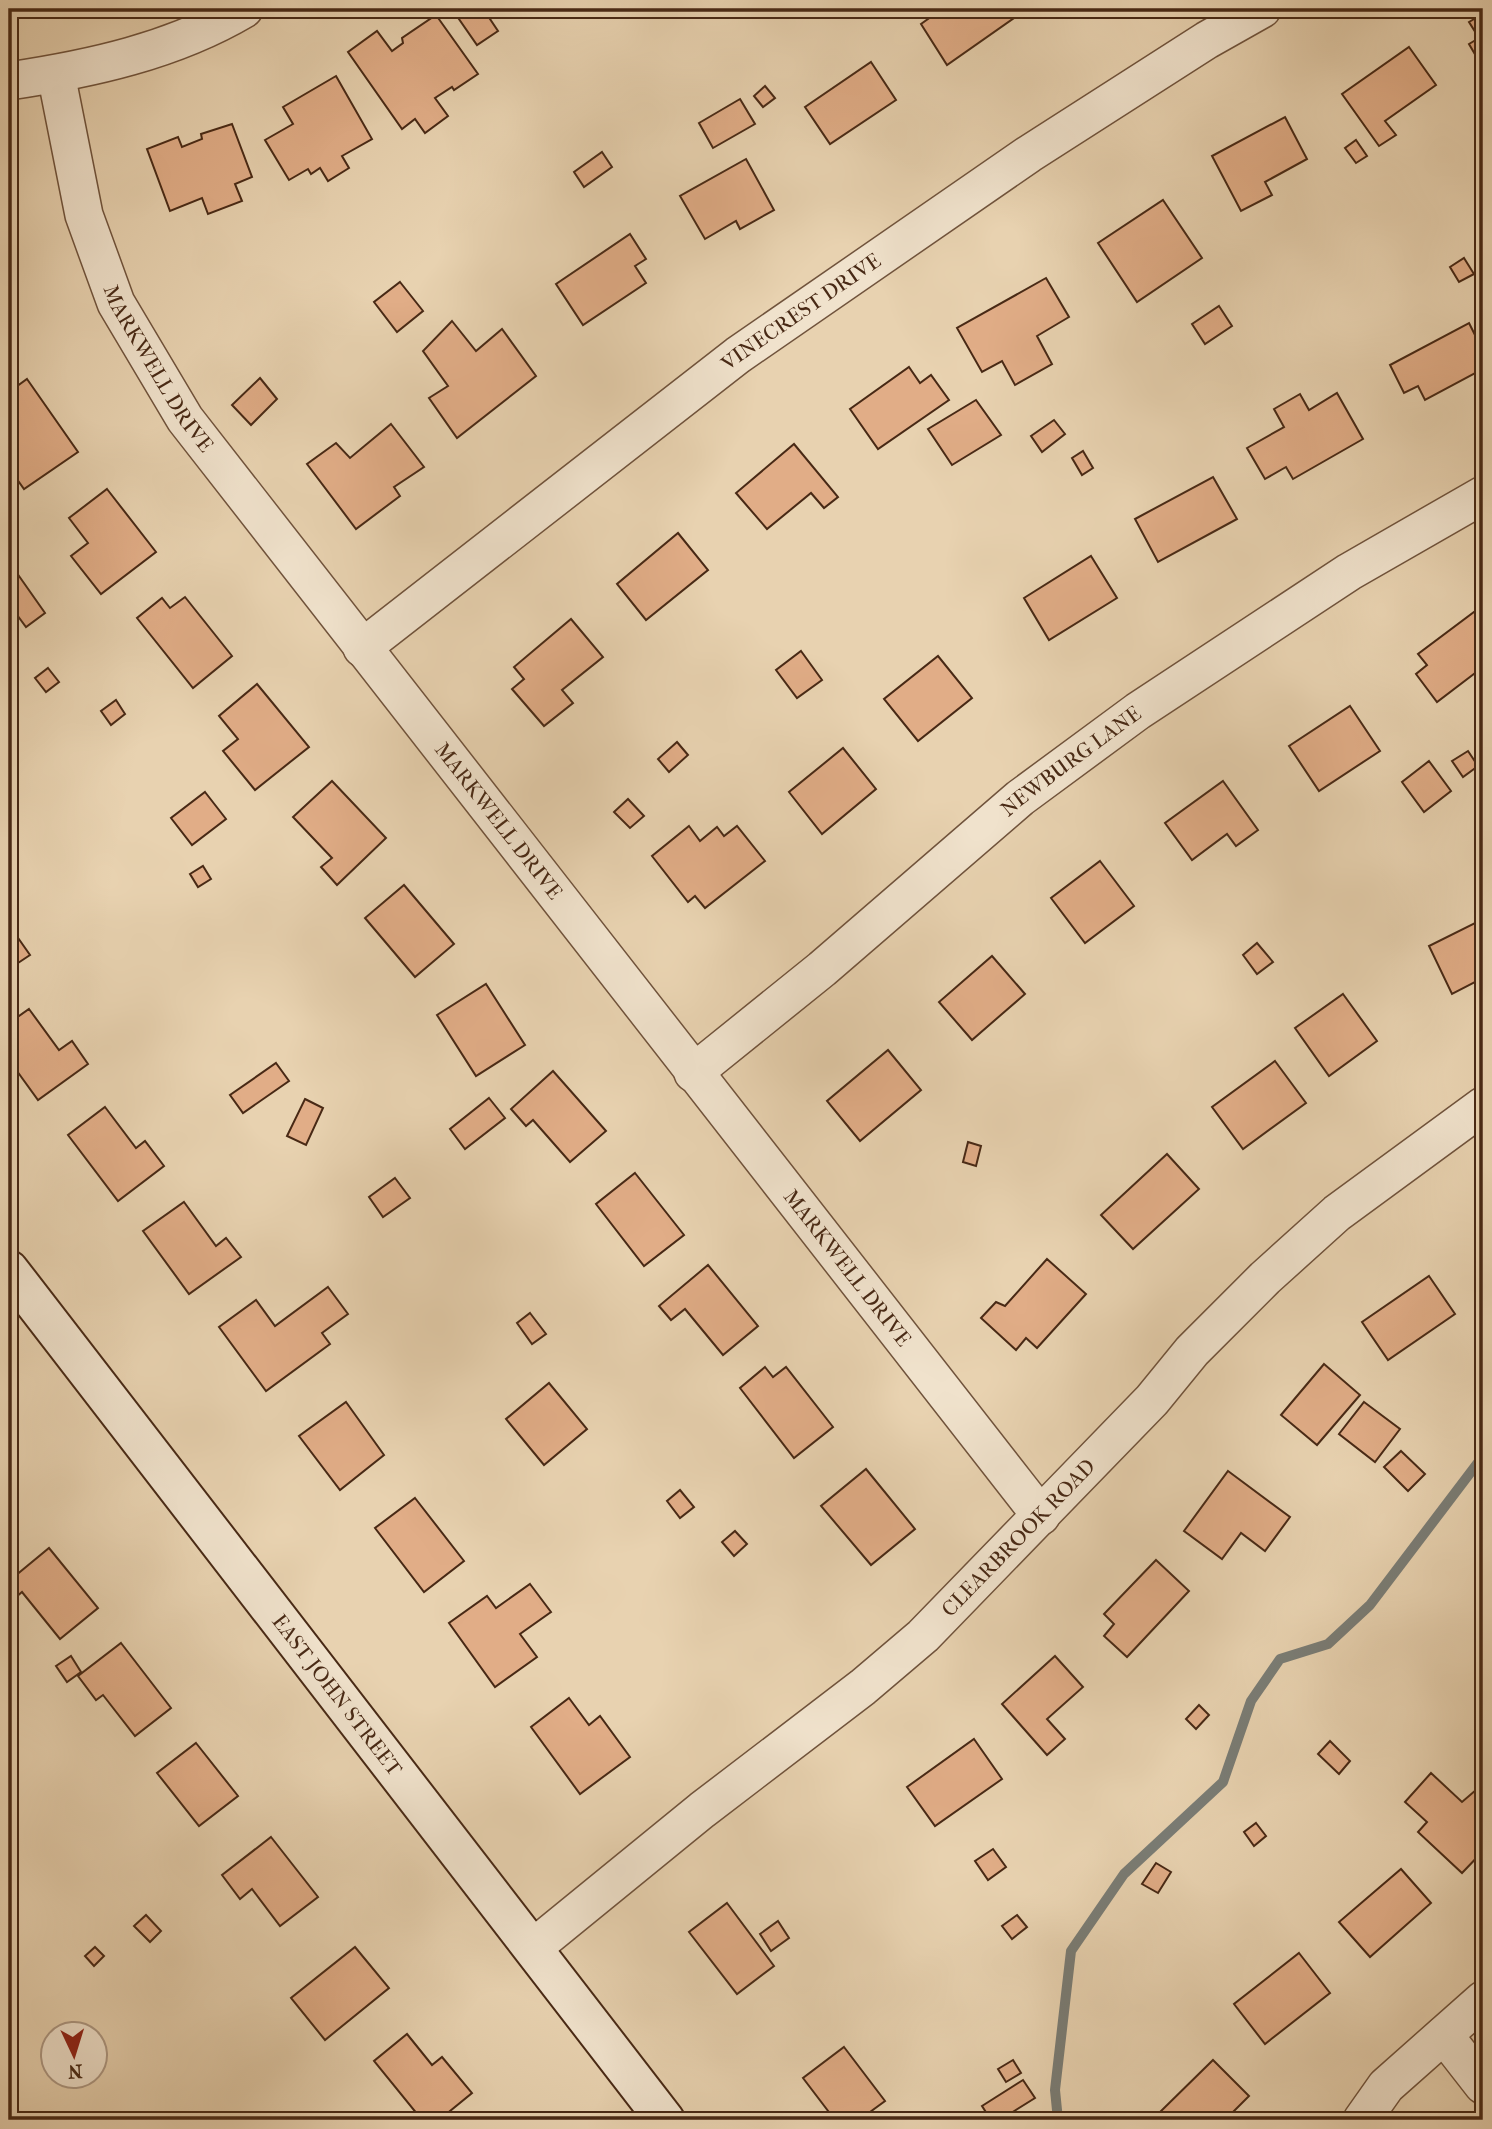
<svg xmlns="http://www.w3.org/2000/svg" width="1492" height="2129" font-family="'IM FELL French Canon',serif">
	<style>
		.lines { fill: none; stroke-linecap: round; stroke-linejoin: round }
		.stream { stroke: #7a7d76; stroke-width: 10 }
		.building { fill: #e1ad87; stroke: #482915; stroke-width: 2 }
		.minor-casing { stroke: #70533c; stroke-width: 40 }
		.secondary-casing { stroke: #482915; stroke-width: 42 }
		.minor { stroke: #f0e2cc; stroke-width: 37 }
		.secondary { stroke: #f0e2cc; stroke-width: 38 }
		.labels { text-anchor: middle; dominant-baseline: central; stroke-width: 6; stroke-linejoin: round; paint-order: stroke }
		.street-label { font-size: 21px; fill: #482915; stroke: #f0e2cc }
	</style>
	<rect width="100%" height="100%" fill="#e8d2b0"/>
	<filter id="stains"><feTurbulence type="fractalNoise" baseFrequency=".00286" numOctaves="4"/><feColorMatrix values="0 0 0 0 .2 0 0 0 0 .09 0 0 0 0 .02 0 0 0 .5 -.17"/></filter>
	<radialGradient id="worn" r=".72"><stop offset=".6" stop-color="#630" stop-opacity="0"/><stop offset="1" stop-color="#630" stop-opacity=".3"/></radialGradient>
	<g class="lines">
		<polyline class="stream" points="1058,2120 1055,2090 1071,1951 1124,1874 1223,1782 1251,1701 1280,1659 1328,1644 1370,1605 1483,1456"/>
	</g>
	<g class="building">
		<polygon points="452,9 506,9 490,19 498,31 477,45"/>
		<polygon points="942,9 1027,9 947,65 921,24"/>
		<polygon points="1483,14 1483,68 1469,44 1479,38 1469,22"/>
		<polygon points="436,15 478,74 454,90 452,87 435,98 448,116 425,133 415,119 402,129 348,52 377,31 392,51 403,43 402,38"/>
		<polygon points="1409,47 1436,85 1385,121 1396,135 1379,146 1342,94"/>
		<polygon points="871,62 896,100 830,144 805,107"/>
		<polygon points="336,76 372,139 342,156 349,168 328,181 320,168 311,174 308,169 289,180 265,140 293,124 283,107"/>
		<polygon points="765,86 775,98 763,107 754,96"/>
		<polygon points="740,99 755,124 713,148 699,123"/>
		<polygon points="1285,117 1307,159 1265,182 1272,195 1241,211 1212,156"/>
		<polygon points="232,124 252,177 235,184 242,201 208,214 202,198 170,211 147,149 178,137 182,147 202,139 201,134"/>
		<polygon points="1356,140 1367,156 1356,163 1345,148"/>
		<polygon points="602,152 612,167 584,187 574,172"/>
		<polygon points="746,159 774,210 740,229 736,221 705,239 680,196"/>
		<polygon points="1163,200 1202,258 1137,302 1098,243"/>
		<polygon points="630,234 646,259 635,266 646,283 583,325 556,284"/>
		<polygon points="1464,258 1474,274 1459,282 1450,267"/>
		<polygon points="1046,278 1069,317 1037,336 1052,364 1015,385 1002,361 982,372 957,328"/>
		<polygon points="400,282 423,311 397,332 374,302"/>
		<polygon points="1219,306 1232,326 1205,344 1192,324"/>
		<polygon points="452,321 476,351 502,329 536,376 457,438 429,398 448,386 423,351"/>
		<polygon points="1469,323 1483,351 1483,369 1425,400 1418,386 1404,393 1390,365"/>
		<polygon points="909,367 920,383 931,375 949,400 878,449 850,409"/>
		<polygon points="260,378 277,399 251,425 232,405"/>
		<polygon points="27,379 78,452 24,489 9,468 9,392"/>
		<polygon points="1337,393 1363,439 1293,479 1286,467 1265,479 1247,448 1284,427 1274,409 1300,394 1309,410"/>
		<polygon points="976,400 1001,435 952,465 928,429"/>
		<polygon points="1054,420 1065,434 1042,452 1031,436"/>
		<polygon points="391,424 424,467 394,487 400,496 356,529 307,464 336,443 350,458"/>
		<polygon points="794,444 838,497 824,508 811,493 767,529 736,493"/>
		<polygon points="1083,451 1093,468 1082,475 1072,458"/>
		<polygon points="1213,477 1237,519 1158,562 1135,519"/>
		<polygon points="107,489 156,552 101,594 71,556 88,543 69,518"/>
		<polygon points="678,533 708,570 646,620 617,584"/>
		<polygon points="1091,556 1117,598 1049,640 1024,598"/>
		<polygon points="19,576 45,613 26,627 9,604 9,584"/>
		<polygon points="185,597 232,656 193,688 137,618 162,598 170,608"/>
		<polygon points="1478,609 1483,617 1483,667 1437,702 1416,674 1427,665 1418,654"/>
		<polygon points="571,619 603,657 562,690 573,703 544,726 512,689 524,679 514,667"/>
		<polygon points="801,651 822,680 797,698 776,670"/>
		<polygon points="938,656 972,698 918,741 884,699"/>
		<polygon points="48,668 59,682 46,692 35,678"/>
		<polygon points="257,684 309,747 255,790 223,751 238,739 219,716"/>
		<polygon points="116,700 125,714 111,725 101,711"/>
		<polygon points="1350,706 1380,751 1319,791 1289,746"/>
		<polygon points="677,742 688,755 669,772 658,759"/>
		<polygon points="843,748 876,789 822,834 789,792"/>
		<polygon points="1468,751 1478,766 1463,777 1452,761"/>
		<polygon points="1429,761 1451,791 1424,812 1402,782"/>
		<polygon points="332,781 386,838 337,885 321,867 332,858 293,817"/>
		<polygon points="1223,781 1258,830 1236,846 1227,834 1192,860 1165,823"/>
		<polygon points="205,792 226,819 192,845 171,818"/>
		<polygon points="628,799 644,816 630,828 614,812"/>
		<polygon points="689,826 700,841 717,827 724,836 737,826 765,861 705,908 695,896 688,902 652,856"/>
		<polygon points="1100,861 1134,906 1085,943 1051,898"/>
		<polygon points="203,866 211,879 198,887 190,874"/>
		<polygon points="404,885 454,944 415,977 365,918"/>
		<polygon points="1483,919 1483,978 1452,994 1429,946"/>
		<polygon points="9,925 30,955 9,969"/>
		<polygon points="1257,943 1273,962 1257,974 1243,955"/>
		<polygon points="992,956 1025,994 972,1040 939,1002"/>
		<polygon points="486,984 525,1045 476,1076 437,1015"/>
		<polygon points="1343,994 1377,1041 1329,1076 1295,1028"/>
		<polygon points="29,1009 59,1050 72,1041 88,1064 38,1100 9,1060 9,1023"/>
		<polygon points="888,1050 921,1090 860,1141 827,1101"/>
		<polygon points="1275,1061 1306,1103 1243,1149 1212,1107"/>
		<polygon points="276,1063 289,1081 243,1113 230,1095"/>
		<polygon points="553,1071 606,1131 570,1162 533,1120 526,1126 511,1109"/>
		<polygon points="489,1098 505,1118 465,1149 450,1129"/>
		<polygon points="305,1099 323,1108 306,1145 287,1136"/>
		<polygon points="105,1107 136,1148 145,1141 164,1166 118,1201 68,1135"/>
		<polygon points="968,1142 981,1146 976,1166 963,1162"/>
		<polygon points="1167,1154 1199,1189 1133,1249 1101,1215"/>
		<polygon points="635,1173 684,1235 644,1266 596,1204"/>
		<polygon points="395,1178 410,1198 383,1217 369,1197"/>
		<polygon points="184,1202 216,1246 226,1238 241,1257 189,1294 143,1231"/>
		<polygon points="1047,1259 1086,1294 1037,1348 1026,1338 1016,1350 981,1318 996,1302 1005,1306"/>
		<polygon points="708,1265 758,1326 723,1355 685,1309 671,1320 659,1306"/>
		<polygon points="1429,1276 1455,1314 1388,1360 1362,1322"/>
		<polygon points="328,1287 348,1314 322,1333 330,1344 266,1391 219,1327 256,1300 275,1326"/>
		<polygon points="530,1313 546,1334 532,1344 517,1323"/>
		<polygon points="1324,1364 1360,1395 1317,1445 1281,1415"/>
		<polygon points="765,1367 773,1377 786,1367 833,1427 794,1458 740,1388"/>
		<polygon points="549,1383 587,1429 544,1465 506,1419"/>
		<polygon points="346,1402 384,1455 340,1490 299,1436"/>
		<polygon points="1364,1402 1400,1429 1375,1462 1339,1434"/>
		<polygon points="1401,1451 1425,1474 1408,1491 1384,1467"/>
		<polygon points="866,1469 915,1529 871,1565 821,1506"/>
		<polygon points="1228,1471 1290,1517 1265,1551 1241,1533 1222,1559 1184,1531"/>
		<polygon points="680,1490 694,1507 680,1518 667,1501"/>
		<polygon points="415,1498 464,1561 424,1592 375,1528"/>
		<polygon points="735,1531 747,1544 734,1556 722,1542"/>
		<polygon points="49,1548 98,1608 60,1639 22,1592 9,1603 9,1581"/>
		<polygon points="1156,1560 1189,1591 1127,1657 1104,1636 1114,1624 1104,1614"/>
		<polygon points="530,1584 551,1612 520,1634 537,1657 495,1687 449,1623 487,1596 496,1608"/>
		<polygon points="121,1643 171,1708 135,1736 103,1695 96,1700 78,1676"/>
		<polygon points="71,1656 81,1672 67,1682 56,1666"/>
		<polygon points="1055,1656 1083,1687 1047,1719 1065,1739 1047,1755 1002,1704"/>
		<polygon points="569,1698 589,1725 600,1716 630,1757 580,1794 531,1727"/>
		<polygon points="1199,1705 1209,1715 1196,1729 1186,1719"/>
		<polygon points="974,1739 1002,1779 935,1826 907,1787"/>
		<polygon points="1330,1741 1350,1761 1339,1774 1318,1754"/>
		<polygon points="196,1743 238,1796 199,1826 157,1773"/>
		<polygon points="1431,1773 1462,1802 1483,1784 1483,1851 1462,1873 1418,1832 1427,1822 1405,1802"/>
		<polygon points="1256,1823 1266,1836 1254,1846 1244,1832"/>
		<polygon points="271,1837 318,1897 280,1926 252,1889 240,1899 222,1875"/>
		<polygon points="993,1849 1006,1867 988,1880 975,1861"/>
		<polygon points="1156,1863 1171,1872 1158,1893 1142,1884"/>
		<polygon points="1401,1869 1431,1903 1370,1957 1339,1922"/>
		<polygon points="727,1903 774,1966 737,1994 689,1932"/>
		<polygon points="146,1915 161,1931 150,1942 134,1926"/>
		<polygon points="1017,1915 1027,1927 1012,1939 1002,1926"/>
		<polygon points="778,1921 789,1938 771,1951 760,1934"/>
		<polygon points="95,1947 104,1956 94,1966 85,1956"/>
		<polygon points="355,1947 389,1988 325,2040 291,1998"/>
		<polygon points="1299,1953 1330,1993 1265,2044 1234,2004"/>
		<polygon points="407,2034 432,2065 442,2057 472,2093 439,2120 422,2120 374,2061"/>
		<polygon points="844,2047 885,2101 859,2120 835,2120 803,2078"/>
		<polygon points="1013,2060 1021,2073 1006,2082 998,2069"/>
		<polygon points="1213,2060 1249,2096 1225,2120 1164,2120 1158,2114"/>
		<polygon points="1023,2080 1035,2098 1000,2120 991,2120 982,2106"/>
	</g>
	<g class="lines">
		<defs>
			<g id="minor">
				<path id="s1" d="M 56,74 L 84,215 L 116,303 L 185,419 L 1041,1516"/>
				<path d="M 9,81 C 90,69 173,51 244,9"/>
				<path id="s2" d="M 362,648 L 738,355 L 1029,154 L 1207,40 L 1262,9"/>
				<path id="s3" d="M 693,1073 L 822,969 L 1020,798 L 1138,711 L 1349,572 L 1483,495"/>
				<path id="s4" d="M 534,1947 L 702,1810 L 863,1687 L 923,1636 L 1152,1400 L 1192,1351 L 1265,1278 L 1337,1213 L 1483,1106"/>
				<polyline points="1444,2035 1483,2085"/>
				<polyline points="1362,2120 1386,2086 1483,2000"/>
			</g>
			<g id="secondary">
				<path id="s5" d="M 9,1270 L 665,2120"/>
			</g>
		</defs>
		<use href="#minor" class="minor-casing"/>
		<use href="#secondary" class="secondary-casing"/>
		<use href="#minor" class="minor"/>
		<use href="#secondary" class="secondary"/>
	</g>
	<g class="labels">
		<g class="street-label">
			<text stroke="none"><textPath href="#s2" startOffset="553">VINECREST DRIVE</textPath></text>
			<text stroke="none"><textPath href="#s1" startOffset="315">MARKWELL DRIVE</textPath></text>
			<text stroke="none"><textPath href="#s3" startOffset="490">NEWBURG LANE</textPath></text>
			<text stroke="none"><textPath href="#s1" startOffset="882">MARKWELL DRIVE</textPath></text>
			<text stroke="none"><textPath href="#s1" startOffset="1449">MARKWELL DRIVE</textPath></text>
			<text stroke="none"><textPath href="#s4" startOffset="635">CLEARBROOK ROAD</textPath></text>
			<text stroke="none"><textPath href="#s5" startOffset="537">EAST JOHN STREET</textPath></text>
		</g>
	</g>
	<rect width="1492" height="2129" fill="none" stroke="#e8d2b0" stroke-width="35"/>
	<rect x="10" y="10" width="1471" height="2108" fill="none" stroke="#482915" stroke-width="3.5"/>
	<rect x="18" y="18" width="1457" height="2094" fill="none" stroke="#482915" stroke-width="2"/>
	<g transform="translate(74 2055) rotate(176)"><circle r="33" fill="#f0e2cc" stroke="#ad9883" stroke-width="2"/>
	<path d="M0-5L12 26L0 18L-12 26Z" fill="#8f2418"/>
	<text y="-10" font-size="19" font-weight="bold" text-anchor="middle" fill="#482915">N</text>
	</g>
	<rect width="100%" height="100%" filter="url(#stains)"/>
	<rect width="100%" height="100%" fill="url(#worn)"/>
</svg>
